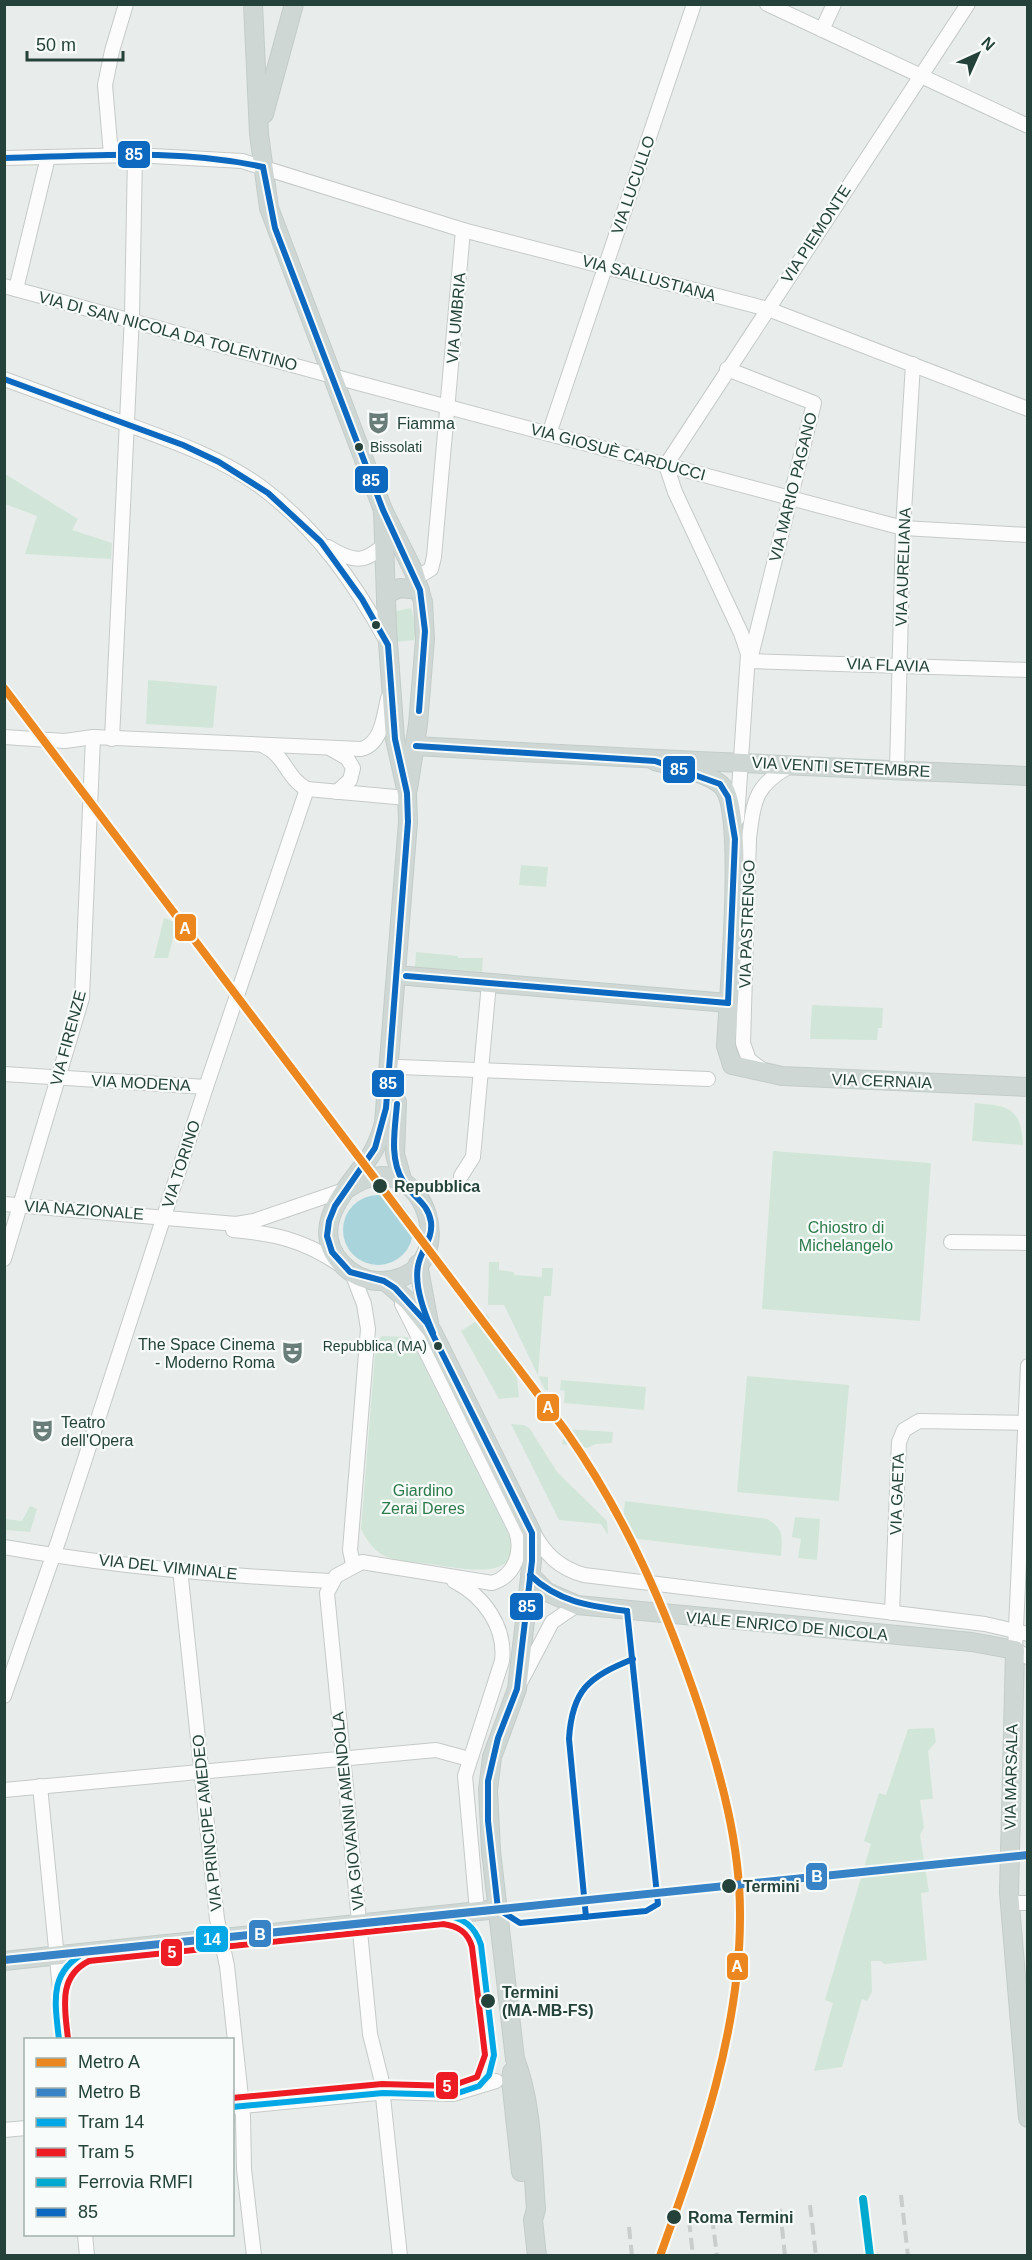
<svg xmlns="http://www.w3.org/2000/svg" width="1032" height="2260" font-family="Arial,sans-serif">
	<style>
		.green { fill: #d1e6d8 }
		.water { fill: #a9d4db }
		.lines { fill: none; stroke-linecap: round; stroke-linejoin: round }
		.minor-casing { stroke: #c5cac8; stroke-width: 16 }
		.major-casing { stroke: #c3ccc9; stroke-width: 20 }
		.minor { stroke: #fcfcfc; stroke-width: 14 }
		.major { stroke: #cfd7d5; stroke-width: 18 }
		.tram { stroke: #c9cdcc; stroke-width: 1.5 }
		.rail { stroke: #c9cdcc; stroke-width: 4; stroke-dasharray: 12 6; stroke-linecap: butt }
		.bus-1-casing { stroke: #f7fbf9; stroke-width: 10 }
		.bus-1 { stroke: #0c69bf; stroke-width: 6 }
		.rail-1-casing { stroke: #f7fbf9; stroke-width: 12 }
		.rail-1 { stroke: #00a9ce; stroke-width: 8 }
		.tram-1-casing { stroke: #f7fbf9; stroke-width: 10 }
		.tram-2-casing { stroke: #f7fbf9; stroke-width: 10 }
		.tram-1 { stroke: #02a8e6; stroke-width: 6 }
		.tram-2 { stroke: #ed1c24; stroke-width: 6 }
		.metro-1-casing { stroke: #f7fbf9; stroke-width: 12 }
		.metro-2-casing { stroke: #f7fbf9; stroke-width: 12 }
		.metro-1 { stroke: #ec8720; stroke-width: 8 }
		.metro-2 { stroke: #3783c6; stroke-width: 8 }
		.bus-dot { fill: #24423a; stroke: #f7fbf9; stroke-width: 2 }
		.labels { text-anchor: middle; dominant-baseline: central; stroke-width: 4.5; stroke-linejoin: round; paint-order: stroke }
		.bus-label { font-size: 14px; fill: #24423a; stroke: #f7fbf9; text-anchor: start }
		.street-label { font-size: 16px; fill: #24423a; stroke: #f7fbf9 }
		.poi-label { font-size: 16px; fill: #24423a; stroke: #f7fbf9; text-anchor: start }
		.stop-label { font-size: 16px; font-weight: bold; fill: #24423a; stroke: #f7fbf9; text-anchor: start }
		.park-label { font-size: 16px; fill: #2d7a4b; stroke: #f7fbf9 }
		.line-badge { stroke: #f7fbf9; stroke-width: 2 }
		.badge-label { font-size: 16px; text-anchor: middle; font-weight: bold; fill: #fff }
	</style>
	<rect width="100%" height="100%" fill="#e8edeb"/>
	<g class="green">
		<polygon points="5,474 78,519 72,530 112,543 111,559 25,554 37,516 5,504"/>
		<polygon points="411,608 416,628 414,640 396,642 396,611"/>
		<polygon points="148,680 217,686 213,728 146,724"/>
		<polygon points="521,865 548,867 546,887 519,885"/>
		<polygon points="164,918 177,923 168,958 154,958"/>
		<polygon points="416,952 458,956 458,958 483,958 482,972 415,967"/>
		<polygon points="812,1005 883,1008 882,1028 878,1028 877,1040 810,1039"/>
		<path d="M 975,1103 C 1008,1106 1021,1107 1023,1145 L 972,1141 Z"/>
		<polygon points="773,1151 931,1163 920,1321 762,1309"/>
		<polygon points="489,1262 499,1262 499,1270 514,1272 514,1275 542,1277 542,1268 553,1268 551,1296 544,1296 538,1376 548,1377 548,1390 545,1390 504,1305 488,1305"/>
		<polygon points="487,1314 517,1378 519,1397 499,1399 461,1331"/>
		<path d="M 382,1336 L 407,1337 L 411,1340 L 505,1527 C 533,1584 462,1569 431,1564 C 415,1562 395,1562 381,1554 C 372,1548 366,1539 361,1529 L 376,1342 Z"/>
		<polygon points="747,1376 849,1385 839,1501 737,1492"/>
		<polygon points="561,1380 646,1387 644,1410 564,1403 565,1391 560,1390"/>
		<polygon points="511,1424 524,1425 530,1429 557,1472 607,1521 608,1535 601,1524 559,1520"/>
		<polygon points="566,1429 613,1432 612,1443 596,1444 587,1448 562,1444"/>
		<path d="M 625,1501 L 767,1519 C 785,1529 782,1538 781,1556 L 621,1537 Z"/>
		<polygon points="30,1506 37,1509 30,1532 5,1530 5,1519 22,1521"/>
		<polygon points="795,1517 820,1519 817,1560 798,1558 801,1539 792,1537"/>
		<polygon points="934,1728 936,1742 928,1751 933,1799 920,1800 924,1827 920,1835 929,1892 921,1893 927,1960 884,1964 881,1961 871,1961 872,1992 867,2001 862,1999 842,2067 814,2071 833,2003 825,2000 871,1844 864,1841 879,1793 886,1795 908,1729"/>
	</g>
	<circle class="water" cx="378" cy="1230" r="35"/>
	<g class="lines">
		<defs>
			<g id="minor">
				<polyline points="767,4 1028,126"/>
				<polyline points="822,30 834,4"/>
				<polyline points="111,155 105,85 112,51 126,4"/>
				<polyline points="4,158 135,155 242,161 463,230 768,309 1028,409"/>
				<polyline points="4,286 358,383 903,528 1028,535"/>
				<polyline points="16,289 48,157"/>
				<polyline points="727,369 814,403 751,656"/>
				<path d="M 4,379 C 46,394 87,410 129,425 C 175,442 221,458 261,487 C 316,528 355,583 387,642"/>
				<polyline points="549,434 694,4"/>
				<polyline points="666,465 968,4"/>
				<polyline points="666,465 675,492 741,633 748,654 737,819"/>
				<path d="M 328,547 C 356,564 365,563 389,541"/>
				<polyline points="416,578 431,569 434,557 463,230"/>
				<polyline points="749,661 1028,670"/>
				<path d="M 4,737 L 65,741 L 93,737 L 361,749 C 382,744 384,715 388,698"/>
				<polyline points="112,739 132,315 135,155"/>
				<path d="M 264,746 C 285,755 287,779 307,789 L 407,798"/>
				<polyline points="331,749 347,758 353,768 350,780 337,792"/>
				<polyline points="897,770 903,528 913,364"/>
				<polyline points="399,1067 708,1079"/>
				<path d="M 764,1071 L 749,1060 L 743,1043 L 749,838 C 754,800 755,785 790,766"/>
				<polyline points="4,1074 206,1087"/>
				<polyline points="461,1176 473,1157 489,983"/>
				<polyline points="4,1204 236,1224 254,1221 347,1189"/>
				<path d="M 233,1230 C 276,1234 303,1240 339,1264"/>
				<polyline points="951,1242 1028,1243"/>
				<polyline points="4,1259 82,998 93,737"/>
				<polyline points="352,1273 364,1304 368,1329 350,1550 353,1564"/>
				<polyline points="1028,1366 1015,1650 1028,1657"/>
				<path d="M 533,1532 C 545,1554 559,1568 584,1575 L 985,1624 L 1028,1634"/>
				<path d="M 4,1547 C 111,1566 223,1576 331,1581"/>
				<polyline points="180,1569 217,1919 227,1966 243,2116 244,2169 254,2256"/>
				<path d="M 454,1581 C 484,1596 506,1627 502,1661 L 465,1776 L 477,1911"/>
				<polyline points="892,1613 899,1442 904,1430 919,1421 1028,1423"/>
				<polyline points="521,1681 552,1622 577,1605"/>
				<polyline points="4,1696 59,1539 206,1087 307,789"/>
				<polyline points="40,1786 65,2040"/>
				<polyline points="4,1790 436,1750 469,1759"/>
				<polyline points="1009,1903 1028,1903"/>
				<polyline points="232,2107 387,2092 453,2094 496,2081"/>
				<polyline points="4,2130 26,2128"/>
				<polyline points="85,2234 87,2256"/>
				<path d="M 400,2256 L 381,2078 L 370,2034 L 327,1593 L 336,1576 L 362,1562 L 492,1583 C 515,1576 523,1552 516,1531 L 402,1304"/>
			</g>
			<g id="major">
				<polyline points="253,4 259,134 269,208 383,510 414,572 423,602 425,639 418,724 408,789"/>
				<polyline points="264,114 294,4"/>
				<polyline points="386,594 400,588 420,590"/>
				<path d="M 416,746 C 620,758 823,767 1028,776"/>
				<path d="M 655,761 C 673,766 711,773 723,787 C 746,814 728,1003 726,1046 L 732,1065 L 782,1076 L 1028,1087"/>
				<polyline points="396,975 728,1003"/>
				<polyline points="397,1102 395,1154 403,1183"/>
				<path d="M 347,1189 C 426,1132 471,1283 377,1281 C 363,1280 351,1274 341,1263 C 306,1224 351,1186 372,1153 C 378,1144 381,1134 384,1123 L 408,822 L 407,793 L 395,739 L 387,629 L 383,510"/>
				<polyline points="418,1264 429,1323"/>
				<path d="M 385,1281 L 408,1301 L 432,1331 L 532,1533 L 532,1561 L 517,1689 L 492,1757 L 488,1790 L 491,1851 L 515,2059 C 533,2105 532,2160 536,2209 L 533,2220 L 537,2256"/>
				<polyline points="530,1575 547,1592 577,1605 972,1642 1015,1650 1009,1893 1028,2118"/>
				<polyline points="4,1961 498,1909"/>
				<polyline points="512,2072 511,2080 521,2172"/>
			</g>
		</defs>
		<use href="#minor" class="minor-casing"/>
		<use href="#major" class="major-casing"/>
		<use href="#minor" class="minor"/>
		<use href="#major" class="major"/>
		<path class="tram" d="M 423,1918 C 446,1916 466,1926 471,1950 C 474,1974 488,2052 483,2071 C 478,2085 465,2092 451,2094"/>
		<g class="rail">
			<polyline points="901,2195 908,2256"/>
			<polyline points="810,2205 816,2256"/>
			<polyline points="780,2209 785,2256"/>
			<polyline points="712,2217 717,2256"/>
			<polyline points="689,2220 693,2256"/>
			<polyline points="629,2227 632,2256"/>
		</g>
		<defs>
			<g id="bus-1">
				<path d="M 4,158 C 90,156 179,148 263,167"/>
				<polyline points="263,167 275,228 383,510 420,590 425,631 419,711"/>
				<polyline points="4,379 183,445 219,462 268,493 321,542 362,599 388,645 395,739 407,793 408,822 386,1108 375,1148 335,1206 329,1221 327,1236 332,1252 350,1272 384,1281 395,1288 427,1323 532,1533 532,1561 517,1689 498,1738 488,1781 488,1821 498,1909"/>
				<polyline points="416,746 655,761 720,784 728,797 735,839 728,1003"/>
				<polyline points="406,976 728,1003"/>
				<path d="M 397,1104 C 395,1129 389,1159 403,1181 C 412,1197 428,1202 431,1222 C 433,1240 421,1249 418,1266 C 414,1287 425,1314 433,1333"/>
				<path d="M 530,1575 C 558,1602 590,1606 627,1611"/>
				<polyline points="498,1909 520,1923 646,1911 658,1904 627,1611"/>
				<path d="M 586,1917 L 569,1739 C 572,1689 589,1677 633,1659"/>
			</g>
		</defs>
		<use href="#bus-1" class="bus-1-casing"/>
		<use href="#bus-1" class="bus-1"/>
		<defs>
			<polyline id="rail-1" points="863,2199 870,2256"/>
		</defs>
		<use href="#rail-1" class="rail-1-casing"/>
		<use href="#rail-1" class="rail-1"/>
		<defs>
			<path id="tram-1" d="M 59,2040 C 55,2002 48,1972 86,1952 L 443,1915 C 463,1917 475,1926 481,1945 L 494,2055 L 489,2075 L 479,2086 L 452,2095 L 383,2093 L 232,2107"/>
			<path id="tram-2" d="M 68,2039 C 65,2009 57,1977 89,1961 L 443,1924 C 458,1926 468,1932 472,1947 L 485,2055 L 477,2077 L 451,2086 L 382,2084 L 232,2098"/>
		</defs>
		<use href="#tram-1" class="tram-1-casing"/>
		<use href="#tram-2" class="tram-2-casing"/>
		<use href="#tram-1" class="tram-1"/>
		<use href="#tram-2" class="tram-2"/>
		<defs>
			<path id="metro-1" d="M 4,688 L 565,1430 C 626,1516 667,1611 700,1710 C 721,1776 740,1844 740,1913 C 741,2031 699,2147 660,2256"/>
			<polyline id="metro-2" points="4,1960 1028,1855"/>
		</defs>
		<use href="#metro-1" class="metro-1-casing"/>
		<use href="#metro-2" class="metro-2-casing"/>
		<use href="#metro-1" class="metro-1"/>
		<use href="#metro-2" class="metro-2"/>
	</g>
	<defs>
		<symbol id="theatre-bare" viewBox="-9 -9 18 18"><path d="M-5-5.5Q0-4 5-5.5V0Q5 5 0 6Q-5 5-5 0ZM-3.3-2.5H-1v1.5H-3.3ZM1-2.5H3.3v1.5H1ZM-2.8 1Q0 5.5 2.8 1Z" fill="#697e78" stroke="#f7fbf9" stroke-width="2.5" paint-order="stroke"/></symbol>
	</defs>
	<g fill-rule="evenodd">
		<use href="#theatre-bare" x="362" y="406" width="33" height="33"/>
		<use href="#theatre-bare" x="276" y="1336" width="33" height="33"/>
		<use href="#theatre-bare" x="26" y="1414" width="33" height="33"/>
	</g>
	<g class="bus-dot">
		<circle cx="359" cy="447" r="5"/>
		<circle cx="376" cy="625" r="5"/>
		<circle cx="380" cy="1186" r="8"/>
		<circle cx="438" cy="1346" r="5"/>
		<circle cx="729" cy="1886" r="8"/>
		<circle cx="488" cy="2001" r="8"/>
		<circle cx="674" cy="2217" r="8"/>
	</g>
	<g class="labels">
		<g class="bus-label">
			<text x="370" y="447">Bissolati</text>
			<text x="427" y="1346" text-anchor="end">Repubblica (MA)</text>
		</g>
		<g class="street-label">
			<text transform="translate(633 185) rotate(-71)">VIA LUCULLO</text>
			<text transform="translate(816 234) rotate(-57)">VIA PIEMONTE</text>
			<text transform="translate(649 278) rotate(15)">VIA SALLUSTIANA</text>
			<text transform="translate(456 318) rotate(-85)">VIA UMBRIA</text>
			<text transform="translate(168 331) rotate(15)">VIA DI SAN NICOLA DA TOLENTINO</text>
			<text transform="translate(618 452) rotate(15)">VIA GIOSUÈ CARDUCCI</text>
			<text transform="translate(793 487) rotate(-76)">VIA MARIO PAGANO</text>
			<text transform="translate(903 567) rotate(-88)">VIA AURELIANA</text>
			<text transform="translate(888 665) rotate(2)">VIA FLAVIA</text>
			<text transform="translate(841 767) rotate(3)">VIA VENTI SETTEMBRE</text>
			<text transform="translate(747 924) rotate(-88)">VIA PASTRENGO</text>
			<text transform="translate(68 1038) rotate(-75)">VIA FIRENZE</text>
			<text transform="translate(882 1081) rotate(2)">VIA CERNAIA</text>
			<text transform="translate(141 1083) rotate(3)">VIA MODENA</text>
			<text transform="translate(181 1164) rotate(-72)">VIA TORINO</text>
			<text transform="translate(84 1210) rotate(4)">VIA NAZIONALE</text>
			<text transform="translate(897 1494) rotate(-88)">VIA GAETA</text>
			<text transform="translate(168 1567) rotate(6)">VIA DEL VIMINALE</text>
			<text transform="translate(787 1626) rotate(5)">VIALE ENRICO DE NICOLA</text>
			<text transform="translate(1011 1777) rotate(-89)">VIA MARSALA</text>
			<text transform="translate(348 1811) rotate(-96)">VIA GIOVANNI AMENDOLA</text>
			<text transform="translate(207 1823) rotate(-96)">VIA PRINCIPE AMEDEO</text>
		</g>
		<g class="poi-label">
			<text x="397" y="423">Fiamma</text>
			<text x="275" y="1344" text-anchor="end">The Space Cinema<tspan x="275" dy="18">- Moderno Roma</tspan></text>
			<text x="61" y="1422">Teatro<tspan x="61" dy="18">dell'Opera</tspan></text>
		</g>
		<g class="stop-label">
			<text x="394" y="1186">Repubblica</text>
			<text x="743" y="1886">Termini</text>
			<text x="502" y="1992">Termini<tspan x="502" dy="18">(MA-MB-FS)</tspan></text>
			<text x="688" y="2217">Roma Termini</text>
		</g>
		<g class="park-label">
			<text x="846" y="1227">Chiostro di<tspan x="846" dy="18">Michelangelo</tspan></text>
			<text x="423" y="1490">Giardino<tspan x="423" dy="18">Zerai Deres</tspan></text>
		</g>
	</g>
	<g class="line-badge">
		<rect x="117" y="140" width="34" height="29" rx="6" fill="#0c69bf"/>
		<rect x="354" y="465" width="35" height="29" rx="6" fill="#0c69bf"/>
		<rect x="662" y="755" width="34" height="29" rx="6" fill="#0c69bf"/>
		<rect x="174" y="913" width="23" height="29" rx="6" fill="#ec8720"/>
		<rect x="371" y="1069" width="34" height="29" rx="6" fill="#0c69bf"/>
		<rect x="536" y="1393" width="24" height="29" rx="6" fill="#ec8720"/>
		<rect x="509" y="1592" width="35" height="29" rx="6" fill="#0c69bf"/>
		<rect x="805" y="1862" width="23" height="29" rx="6" fill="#3783c6"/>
		<rect x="248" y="1919" width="24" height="29" rx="6" fill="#3783c6"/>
		<rect x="195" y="1925" width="34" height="28" rx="6" fill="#02a8e6"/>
		<rect x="160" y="1938" width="23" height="29" rx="6" fill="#ed1c24"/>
		<rect x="726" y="1952" width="23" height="29" rx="6" fill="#ec8720"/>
		<rect x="435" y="2071" width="24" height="29" rx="6" fill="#ed1c24"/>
	</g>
	<g class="badge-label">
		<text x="134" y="160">85</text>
		<text x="371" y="486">85</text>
		<text x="679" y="775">85</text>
		<text x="185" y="934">A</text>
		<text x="388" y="1089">85</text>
		<text x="548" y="1413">A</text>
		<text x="527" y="1612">85</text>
		<text x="817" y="1882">B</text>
		<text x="260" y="1940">B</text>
		<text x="212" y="1945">14</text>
		<text x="172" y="1958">5</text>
		<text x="737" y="1972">A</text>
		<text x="447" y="2092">5</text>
	</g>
	<rect width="1032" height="2260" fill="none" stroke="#24423a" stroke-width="12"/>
	<rect x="24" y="2038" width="210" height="198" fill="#f7fbf9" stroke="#a3b1ad" stroke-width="1.5"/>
	<rect x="36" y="2058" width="30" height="9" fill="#ec8720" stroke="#a3b1ad" stroke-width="1.5"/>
	<text x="78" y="2068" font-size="18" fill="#24423a">Metro A</text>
	<rect x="36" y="2088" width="30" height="9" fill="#3783c6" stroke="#a3b1ad" stroke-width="1.5"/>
	<text x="78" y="2098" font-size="18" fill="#24423a">Metro B</text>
	<rect x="36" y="2118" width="30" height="9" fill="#02a8e6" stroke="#a3b1ad" stroke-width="1.5"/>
	<text x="78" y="2128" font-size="18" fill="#24423a">Tram 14</text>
	<rect x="36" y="2148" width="30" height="9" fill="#ed1c24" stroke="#a3b1ad" stroke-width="1.5"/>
	<text x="78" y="2158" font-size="18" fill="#24423a">Tram 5</text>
	<rect x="36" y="2178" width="30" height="9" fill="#00a9ce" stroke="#a3b1ad" stroke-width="1.5"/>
	<text x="78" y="2188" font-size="18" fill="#24423a">Ferrovia RMFI</text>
	<rect x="36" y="2208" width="30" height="9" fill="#0c69bf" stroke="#a3b1ad" stroke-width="1.5"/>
	<text x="78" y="2218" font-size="18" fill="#24423a">85</text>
	<g transform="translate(978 54) rotate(45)" stroke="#f7fbf9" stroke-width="4.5" paint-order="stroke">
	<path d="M0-4.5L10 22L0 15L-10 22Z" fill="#24423a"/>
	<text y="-9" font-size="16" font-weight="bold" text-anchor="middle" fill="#24423a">N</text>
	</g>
	<path d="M27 51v9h96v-9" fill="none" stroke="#24423a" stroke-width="3"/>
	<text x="36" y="51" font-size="18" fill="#24423a" stroke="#f7fbf9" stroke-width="4.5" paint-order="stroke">50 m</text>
</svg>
